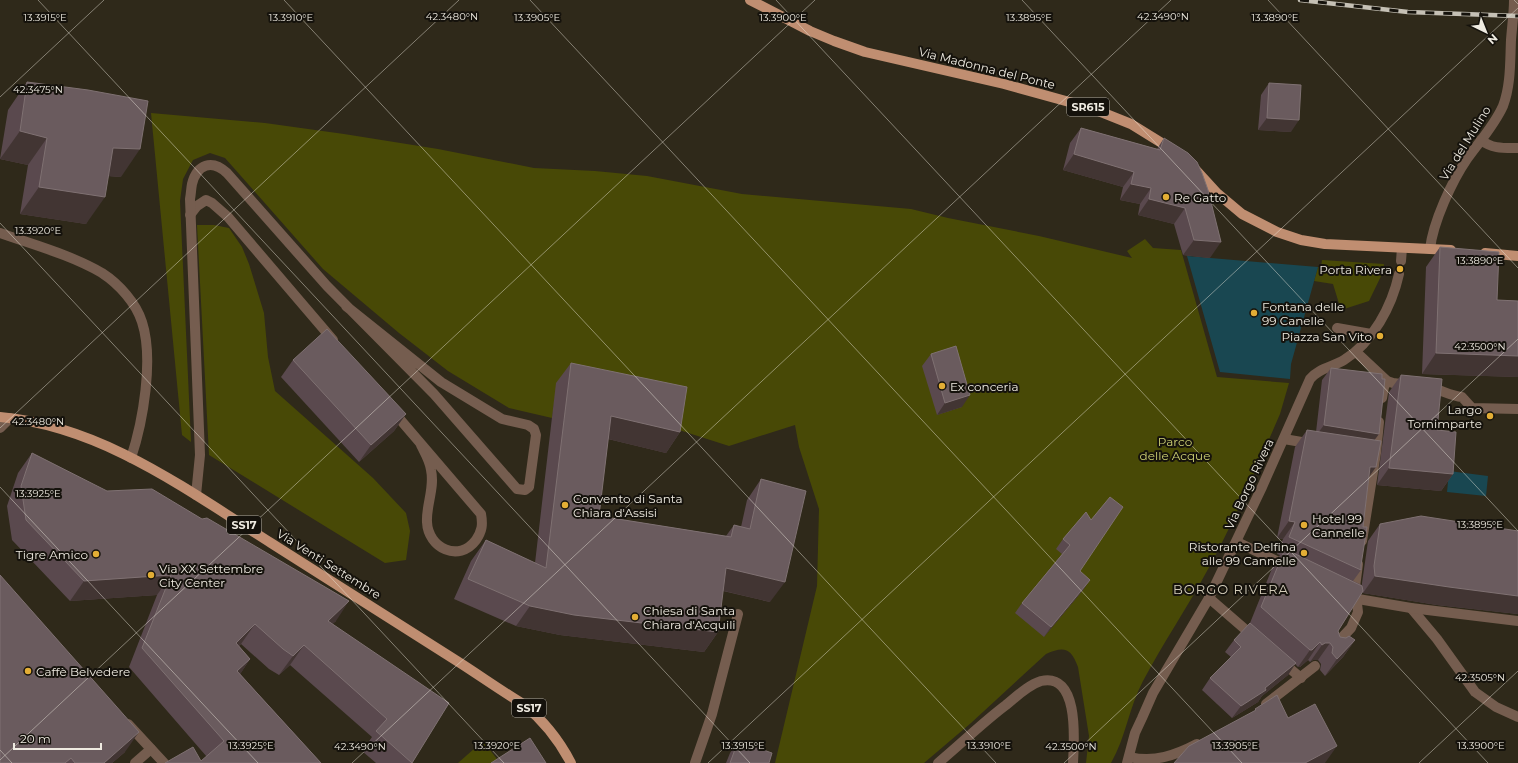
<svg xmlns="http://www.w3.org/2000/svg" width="1518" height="763" font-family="Montserrat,sans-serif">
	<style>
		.green { fill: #484906 }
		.water { fill: #194751 }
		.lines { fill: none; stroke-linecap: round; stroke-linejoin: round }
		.lane { stroke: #755d4f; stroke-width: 10 }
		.street { stroke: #755d4f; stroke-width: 10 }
		.primary { stroke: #c08e71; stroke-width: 10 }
		.rail-casing { stroke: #c5c0b5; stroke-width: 4.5 }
		.rail { stroke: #15120c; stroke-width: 3; stroke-dasharray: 9; stroke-linecap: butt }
		.wall { fill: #5a494e }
		.shaded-wall { fill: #423533 }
		.building { fill: #6a5b5e; stroke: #7f7172 }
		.ticks { fill: none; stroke: #efebe1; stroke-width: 1; stroke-opacity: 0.45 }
		.poi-dot { fill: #e3ae35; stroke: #15120c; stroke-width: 1.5 }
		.labels { text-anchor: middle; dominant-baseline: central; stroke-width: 4; stroke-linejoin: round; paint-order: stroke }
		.shield { fill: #15120c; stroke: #aeaaa1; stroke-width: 1 }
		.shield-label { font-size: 11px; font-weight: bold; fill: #efebe1 }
		.street-label { font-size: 12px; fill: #efebe1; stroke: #15120c }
		.poi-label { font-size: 12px; fill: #efebe1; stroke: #15120c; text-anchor: start }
		.park-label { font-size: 12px; fill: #ced174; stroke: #15120c }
		.neighbourhood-label { font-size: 13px; letter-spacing: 1px; fill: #d2cbb8; stroke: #15120c }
		.ticks-label { font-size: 10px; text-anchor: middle; fill: #efebe1; stroke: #15120c; stroke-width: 4; stroke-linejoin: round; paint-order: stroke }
	</style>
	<rect width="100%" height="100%" fill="#2f291a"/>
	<g class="green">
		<path d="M 151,113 L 265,123 L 344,134 L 438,149 L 534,168 L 595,171 L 647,176 L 742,194 L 911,209 L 948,218 L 1039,236 L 1132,258 L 1127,251 L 1145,239 L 1153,248 L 1181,250 L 1217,377 L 1289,383 L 1280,414 C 1257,467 1235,520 1207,571 C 1187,608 1163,643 1143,681 C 1129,707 1126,737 1111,763 L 1086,763 L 1089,736 L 1078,667 C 1071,648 1064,646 1046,654 L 971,723 L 924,763 L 775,763 L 817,586 L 819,509 L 799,447 L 795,425 L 729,446 L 676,429 L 557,383 L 552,418 L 509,408 L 448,371 L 399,333 L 323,269 L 225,158 L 210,153 L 193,160 L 183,179 L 180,201 L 191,442 L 182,435 Z"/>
		<polygon points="197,225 214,225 229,228 242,247 249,264 264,313 268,357 275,391 373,478 406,513 410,531 406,560 385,563 209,455"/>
		<polygon points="1322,260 1384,264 1383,272 1369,301 1341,310 1333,284 1314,281 1318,267 1321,267"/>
		<polygon points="483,741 500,763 458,763"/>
	</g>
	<g class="water">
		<polygon points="1187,256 1318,267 1291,364 1290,379 1220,372"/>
		<polygon points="1449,471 1488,476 1486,496 1447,492"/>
	</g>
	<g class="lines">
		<g class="lane">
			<path d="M 1481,140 C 1492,149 1504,148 1518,148"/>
			<polyline points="190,215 197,206 206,200 212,203 228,217 333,340"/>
			<path d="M 0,233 C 34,245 71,255 102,273 C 119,284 136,303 142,322 C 154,359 143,422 131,458"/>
			<path d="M 392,410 L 481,514 C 483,525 482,531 476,540 C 459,563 428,548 427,522 C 426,505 435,488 431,470 C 430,461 425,453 421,445"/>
			<polyline points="1284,439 1313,444"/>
			<path d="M 196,495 L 200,455 L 190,199 C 191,194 191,189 192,184 C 197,164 212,159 227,173 L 327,286 L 434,394 L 517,489 L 525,490 L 529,487 L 536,435 L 534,429 L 528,425 L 502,419 L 441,382 L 346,306"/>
			<polyline points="1237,542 1289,567"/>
			<polyline points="1209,598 1254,637"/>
			<polyline points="1411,608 1437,639 1475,692 1496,707 1518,717"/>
			<polyline points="1281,661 1301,678"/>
		</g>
		<g class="street">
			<path d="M 1430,249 C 1433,222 1452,181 1467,159 C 1479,142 1494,126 1503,106 C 1511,85 1510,61 1511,40 C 1512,26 1514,13 1514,0"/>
			<polyline points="1401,261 1402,248"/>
			<polyline points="1337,328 1371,334"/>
			<polyline points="1356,352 1387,381 1393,383 1408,385"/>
			<path d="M 1428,387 C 1440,389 1450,396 1462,397 L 1472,408 L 1518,409"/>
			<polyline points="1382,398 1384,387 1387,381"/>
			<polyline points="0,428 10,418"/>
			<polyline points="1362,541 1376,453 1379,422"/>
			<polyline points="1358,599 1411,608 1518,621"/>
			<polyline points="1333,647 1351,628 1358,612 1355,587 1358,564"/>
			<polyline points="1266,704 1315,666"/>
			<polyline points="128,724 164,763"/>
			<path d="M 1130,757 C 1154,763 1176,755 1197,744"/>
			<polyline points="135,763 151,749"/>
			<polyline points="695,763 712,714 738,614"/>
			<path d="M 938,763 C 961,744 982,723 1006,705 C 1016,697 1028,685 1041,681 C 1080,672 1074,742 1073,763"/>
			<path d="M 1127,763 L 1135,733 L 1142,718 L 1153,693 L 1209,598 L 1262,487 L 1310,379 C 1319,368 1333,367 1344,360 C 1373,342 1392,306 1399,274"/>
		</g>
		<g class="primary">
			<polyline points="750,0 810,31 834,41 865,52 1004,84 1091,108 1131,124 1173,150"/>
			<polyline points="1196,170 1217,193 1242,214 1277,232 1301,240 1325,244 1451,250"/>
			<polyline points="1485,253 1518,256"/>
			<path d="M 0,417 C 102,426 187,490 271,543 C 333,582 395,621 457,661 C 479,675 500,690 523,704 C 543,720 559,740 571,763"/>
		</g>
		<defs>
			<polyline id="rail" points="1300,0 1408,12 1518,16"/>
		</defs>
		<use href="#rail" class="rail-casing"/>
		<use href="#rail" class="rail"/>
	</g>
	<g class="wall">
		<polygon points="27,82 121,177 108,176 86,224 20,214 28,165 0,159 8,110"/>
		<polygon points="1269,83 1291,132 1258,130 1261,95"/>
		<polygon points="1081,128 1157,149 1164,138 1210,258 1183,255 1174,224 1138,215 1140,204 1120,200 1123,187 1063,170 1070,143"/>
		<polygon points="1440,247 1497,300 1518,301 1518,377 1422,374 1426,267"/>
		<polygon points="931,354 962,407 937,415 922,366"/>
		<polygon points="293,360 406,414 394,431 359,462 281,377"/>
		<polygon points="571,363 680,432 666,453 608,439 599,516 726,536 734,525 741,527 747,500 761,479 770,602 723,591 718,632 704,652 560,635 516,626 454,599 471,561 486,540 535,563 556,383"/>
		<polygon points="1331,368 1379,434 1374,440 1369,477 1363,527 1361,565 1361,570 1353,581 1362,585 1362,583 1368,541 1380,524 1518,531 1518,614 1437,605 1363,593 1362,592 1338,631 1340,637 1355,640 1343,657 1325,676 1320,670 1321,664 1318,660 1313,660 1310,662 1308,660 1300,667 1298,667 1295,664 1288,675 1262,696 1258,702 1232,718 1202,690 1210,678 1231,657 1225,652 1234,640 1250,623 1273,566 1280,555 1277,554 1283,539 1277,538 1295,447 1307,430 1316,432 1322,380"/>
		<polygon points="1401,375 1437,430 1453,474 1441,491 1377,485 1389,392"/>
		<polygon points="32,453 336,621 332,624 412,763 376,763 362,751 372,737 290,665 279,675 269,669 241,644 239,646 250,659 240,674 321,763 201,761 207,757 129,667 157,595 70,601 12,540 7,506 18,473"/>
		<polygon points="1086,512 1080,571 1090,580 1083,590 1044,637 1015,613 1022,603 1062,554 1056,549 1063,539"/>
		<polygon points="738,741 769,763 726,763 730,753"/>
		<polygon points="125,752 112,763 0,763"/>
	</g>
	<g class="shaded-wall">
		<polygon points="1267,118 1299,120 1291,132 1258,130"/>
		<polygon points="20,131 47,138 28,165 0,159"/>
		<polygon points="113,148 140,149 121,177 94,175"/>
		<polygon points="1074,154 1134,172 1123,187 1063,170"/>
		<polygon points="1131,184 1151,188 1140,204 1120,200"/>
		<polygon points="39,187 105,197 86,224 20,214"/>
		<polygon points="1149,199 1185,208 1174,224 1138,215"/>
		<polygon points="1194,240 1221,242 1210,258 1183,255"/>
		<polygon points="1436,353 1518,356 1518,377 1422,374"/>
		<polygon points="970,395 962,407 937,415 945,403"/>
		<polygon points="406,414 394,431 359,462 371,445"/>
		<polygon points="611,416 680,432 666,453 596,436"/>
		<polygon points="1324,425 1379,434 1370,446 1315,437"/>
		<polygon points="1370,467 1376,467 1364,484"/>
		<polygon points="1389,468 1453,474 1441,491 1377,485"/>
		<polygon points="1289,521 1295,522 1283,539 1277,538"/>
		<polygon points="726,568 785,582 770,602 712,588"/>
		<polygon points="171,575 157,595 70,601 84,581"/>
		<polygon points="1375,576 1518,596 1518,614 1437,605 1363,593"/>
		<polygon points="1090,580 1083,590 1044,637 1051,627"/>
		<polygon points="349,601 336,621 315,641 328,621"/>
		<polygon points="530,606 718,632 704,652 560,635 516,626"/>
		<polygon points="255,624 241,644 222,663 236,643"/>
		<polygon points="1355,640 1343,657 1325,676 1337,659"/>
		<polygon points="1320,642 1308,660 1300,667 1298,667 1310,650"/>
		<polygon points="1325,643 1330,643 1318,660 1313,660 1310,662 1322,645"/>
		<polygon points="304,645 290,665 279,675 293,656"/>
		<polygon points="250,659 237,679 237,671"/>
		<polygon points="1296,663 1288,675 1262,696 1258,702 1232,718 1241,706 1265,688"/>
		<polygon points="139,732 125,752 112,763 104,763"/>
		<polygon points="1337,746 1325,763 1305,763"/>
	</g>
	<g class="building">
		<polygon points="27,82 88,90 148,101 140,149 113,148 105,197 39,187 47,138 20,131"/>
		<polygon points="1269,83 1301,85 1299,120 1267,118"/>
		<polygon points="1081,128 1160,150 1164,138 1188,153 1197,162 1202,173 1208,190 1221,242 1194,240 1185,208 1149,199 1151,188 1131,184 1134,172 1074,154"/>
		<polygon points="1440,247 1499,252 1497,300 1518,301 1518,356 1436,353"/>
		<polygon points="327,329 406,414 371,445 293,360"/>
		<polygon points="956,346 970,395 945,403 931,354"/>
		<polygon points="571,363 687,387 680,432 611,416 599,516 731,537 734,525 750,529 761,479 806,491 785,582 726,568 718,632 574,615 530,606 468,579 486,540 546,568"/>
		<polygon points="1331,368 1382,374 1382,379 1385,379 1379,434 1324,425"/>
		<polygon points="1401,375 1442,379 1437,430 1456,432 1453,474 1389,468"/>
		<polygon points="1307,430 1381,441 1376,467 1370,467 1363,527 1367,527 1361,565 1361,570 1289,537 1295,522 1289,521"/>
		<polygon points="32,453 107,491 152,489 202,519 207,518 349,601 328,621 449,703 412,763 376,731 387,719 304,645 293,656 283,649 255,624 236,643 250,659 237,671 257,693 321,763 165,763 193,747 201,761 224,741 142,648 171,575 84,581 26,520 21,486"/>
		<polygon points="1110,497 1123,507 1080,571 1090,580 1051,627 1022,603 1070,545 1063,539 1086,512 1091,520"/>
		<polygon points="1421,516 1518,531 1518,596 1449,587 1375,576 1374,566 1380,524"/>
		<polygon points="1285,549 1362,586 1363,591 1338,631 1340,637 1346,638 1349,636 1355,640 1337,659 1332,653 1333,647 1330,643 1325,643 1322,645 1320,642 1312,650 1310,650 1261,607"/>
		<polygon points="0,575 139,732 104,763 75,763 71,758 65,763 0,763"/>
		<polygon points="1250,623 1296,663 1265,688 1266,690 1241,706 1210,678 1241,647 1234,640"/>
		<polygon points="1277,695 1288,718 1315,704 1337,746 1305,763 1174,763 1189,746 1256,710 1255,709"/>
		<polygon points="530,738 546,763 491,763"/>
		<polygon points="738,741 772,753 769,763 730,763"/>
	</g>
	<path class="ticks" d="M 38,0 L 750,763M 284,0 L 996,763M 530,0 L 1242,763M 776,0 L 1488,763M 1022,0 L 1518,531M 1268,0 L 1518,268M 1514,0 L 1518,4M 0,97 L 104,0M 0,223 L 504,763M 0,428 L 459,0M 0,487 L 258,763M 0,750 L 12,763M 0,760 L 815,0M 352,763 L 1171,0M 708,763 L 1518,8M 1064,763 L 1518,339M 1419,763 L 1518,671"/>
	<g class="poi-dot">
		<circle cx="1166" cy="197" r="4"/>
		<circle cx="1400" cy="269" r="4"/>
		<circle cx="1254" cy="313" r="4"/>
		<circle cx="1380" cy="336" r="4"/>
		<circle cx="942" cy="386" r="4"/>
		<circle cx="1490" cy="416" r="4"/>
		<circle cx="565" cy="505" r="4"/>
		<circle cx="1304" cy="525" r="4"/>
		<circle cx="1304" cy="553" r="4"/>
		<circle cx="96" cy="554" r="4"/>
		<circle cx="151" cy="575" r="4"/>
		<circle cx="635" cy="617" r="4"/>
		<circle cx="28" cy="671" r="4"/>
	</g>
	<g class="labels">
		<g class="shield">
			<rect x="1067" y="98" width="42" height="18" rx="3"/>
			<rect x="227" y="516" width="34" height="18" rx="3"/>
			<rect x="512" y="699" width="34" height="18" rx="3"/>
		</g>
		<g class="shield-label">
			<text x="1088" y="107">SR615</text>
			<text x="244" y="525">SS17</text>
			<text x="529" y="708">SS17</text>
		</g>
		<g class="street-label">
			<text transform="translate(987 68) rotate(14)">Via Madonna del Ponte</text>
			<text transform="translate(1465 143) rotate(-58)">Via del Mulino</text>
			<text transform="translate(1249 484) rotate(-65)">Via Borgo Rivera</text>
			<text transform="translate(329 564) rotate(32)">Via Venti Settembre</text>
		</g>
		<g class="poi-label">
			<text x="1174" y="197">Re Gatto</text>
			<text x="1392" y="269" text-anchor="end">Porta Rivera</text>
			<text x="1262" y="306">Fontana delle<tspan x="1262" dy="14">99 Canelle</tspan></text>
			<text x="1372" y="336" text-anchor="end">Piazza San Vito</text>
			<text x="950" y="386">Ex conceria</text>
			<text x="1482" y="409" text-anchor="end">Largo<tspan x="1482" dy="14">Tornimparte</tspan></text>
			<text x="573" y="498">Convento di Santa<tspan x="573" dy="14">Chiara d'Assisi</tspan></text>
			<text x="1312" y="518">Hotel 99<tspan x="1312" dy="14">Cannelle</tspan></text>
			<text x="1296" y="546" text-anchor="end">Ristorante Delfina<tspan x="1296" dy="14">alle 99 Cannelle</tspan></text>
			<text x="88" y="554" text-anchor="end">Tigre Amico</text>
			<text x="159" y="568">Via XX Settembre<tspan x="159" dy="14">City Center</tspan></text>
			<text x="643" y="610">Chiesa di Santa<tspan x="643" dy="14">Chiara d'Acquili</tspan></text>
			<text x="36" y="671">Caffè Belvedere</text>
		</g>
		<g class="park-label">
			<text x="1175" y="441">Parco<tspan x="1175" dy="14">delle Acque</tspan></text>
		</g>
		<g class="neighbourhood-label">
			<text x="1231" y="589">BORGO RIVERA</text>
		</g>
	</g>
	<g class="ticks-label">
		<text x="452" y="20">42.3480°N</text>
		<text x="1163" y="20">42.3490°N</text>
		<text x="1029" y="21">13.3895°E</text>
		<text x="1275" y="21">13.3890°E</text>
		<text x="45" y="21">13.3915°E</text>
		<text x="291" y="21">13.3910°E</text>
		<text x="537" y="21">13.3905°E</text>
		<text x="783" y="21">13.3900°E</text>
		<text x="38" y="93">42.3475°N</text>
		<text x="38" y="234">13.3920°E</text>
		<text x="1480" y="264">13.3890°E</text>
		<text x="1480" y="350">42.3500°N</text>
		<text x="38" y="425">42.3480°N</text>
		<text x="38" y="497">13.3925°E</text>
		<text x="1480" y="528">13.3895°E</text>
		<text x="1480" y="681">42.3505°N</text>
		<text x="251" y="749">13.3925°E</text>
		<text x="497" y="749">13.3920°E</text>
		<text x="743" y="749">13.3915°E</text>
		<text x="989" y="749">13.3910°E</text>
		<text x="1235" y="749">13.3905°E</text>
		<text x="1481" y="749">13.3900°E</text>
		<text x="360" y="750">42.3490°N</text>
		<text x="1071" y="750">42.3500°N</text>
	</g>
	<g transform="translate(1486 32) rotate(137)" stroke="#15120c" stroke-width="3" paint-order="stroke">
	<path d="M0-3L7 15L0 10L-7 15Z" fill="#efebe1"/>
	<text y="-6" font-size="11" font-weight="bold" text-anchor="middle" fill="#efebe1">N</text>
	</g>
	<path d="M14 743v6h87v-6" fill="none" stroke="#efebe1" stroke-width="2"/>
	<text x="20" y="743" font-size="12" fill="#efebe1" stroke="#15120c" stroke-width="3" paint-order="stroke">20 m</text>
</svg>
